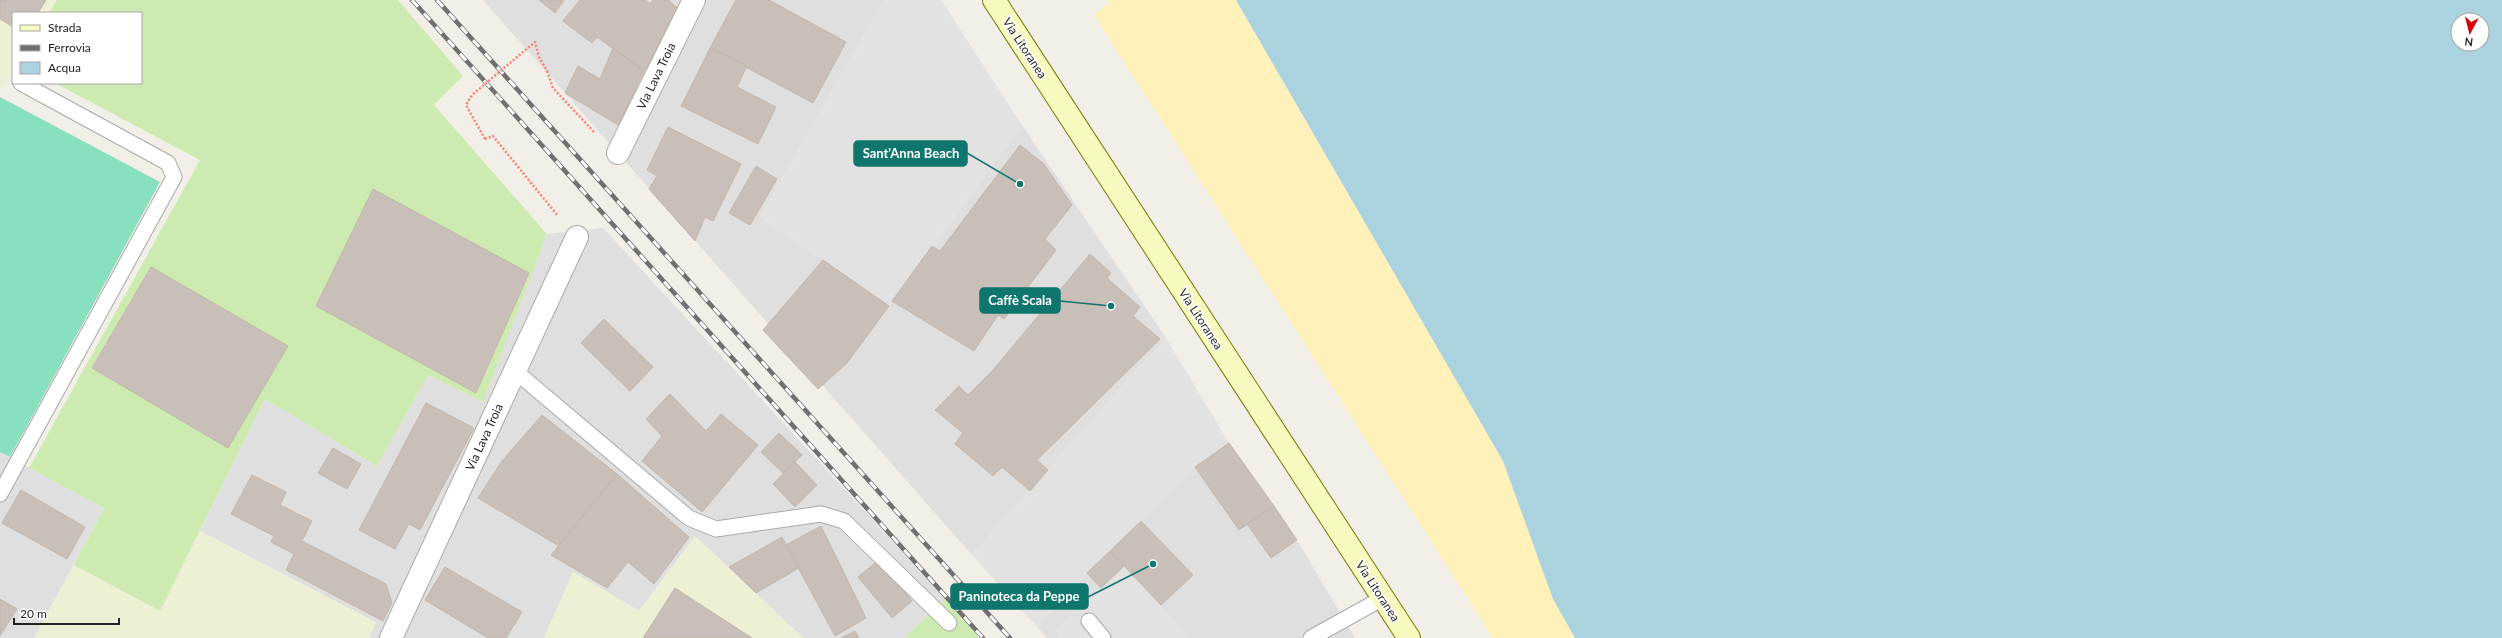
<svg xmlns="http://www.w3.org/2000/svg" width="2502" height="638" font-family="Lato,sans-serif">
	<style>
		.residential { fill: #e0dfdf }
		.farmland { fill: #eef0d5 }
		.grass { fill: #cdebb0 }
		.sand { fill: #fff1ba }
		.pitch { fill: #88e0be }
		.parking { fill: #e2e2e2 }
		.water { fill: #aad3df; fill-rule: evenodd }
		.building { fill: #c7bfb8; stroke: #c4b6ab }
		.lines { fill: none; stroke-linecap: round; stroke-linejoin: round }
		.lane-casing { stroke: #a9a9a9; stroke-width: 17 }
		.street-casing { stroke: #a9a9a9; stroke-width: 24 }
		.secondary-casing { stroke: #707d05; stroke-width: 24 }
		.path { stroke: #fa8072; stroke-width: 2.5; stroke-dasharray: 2 2; stroke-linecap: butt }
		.lane { stroke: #fff; stroke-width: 15 }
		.street { stroke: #fff; stroke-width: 22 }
		.secondary { stroke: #f7fabf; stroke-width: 22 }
		.rail-casing { stroke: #707070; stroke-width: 4.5 }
		.rail { stroke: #fff; stroke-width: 3; stroke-dasharray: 9; stroke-linecap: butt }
		.path-bridge { stroke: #fa8072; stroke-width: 2.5; stroke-dasharray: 2 2; stroke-linecap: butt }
		.labels { text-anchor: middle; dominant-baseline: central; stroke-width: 3; stroke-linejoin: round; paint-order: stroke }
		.street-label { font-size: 12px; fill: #222; stroke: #fff }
		.leader { fill: none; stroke: #0f766e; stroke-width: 1.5 }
		.callout-dot { fill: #0f766e; stroke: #fff; stroke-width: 1.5 }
		.callout { fill: #0f766e; stroke: #0f766e; stroke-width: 1.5 }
		.callout-label { font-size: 13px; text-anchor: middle; font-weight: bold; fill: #fff }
	</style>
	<rect width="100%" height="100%" fill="#f2efe9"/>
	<g class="residential">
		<polygon points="483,0 884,0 760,217 889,306 1022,125 1166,338 972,555"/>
		<polygon points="603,228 946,599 904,638 803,638 695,536 639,611 573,572 544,638 369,638 376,622 200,531 265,399 377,466 428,375 483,402 547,234"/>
		<polygon points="1229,443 1297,540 1355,638 1047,638 1037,627 1087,573 1195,467"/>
		<polygon points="0,452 104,508 34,638 0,638"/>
	</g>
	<g class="farmland">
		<polygon points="0,0 57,0 49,13 13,13 13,71 0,92"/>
		<polygon points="200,531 376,623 369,638 34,638 74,565 160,611"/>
		<polygon points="695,536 803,638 544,638 573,572 639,611"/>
	</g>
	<g class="grass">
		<polygon points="57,0 398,0 463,76 434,105 547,234 483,402 428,375 377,466 265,399 160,611 74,565 104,508 29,468 200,160 55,83 141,83 141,13 49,13"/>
		<polygon points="946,599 979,638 904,638"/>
	</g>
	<polygon class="sand" points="1108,0 1236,0 1503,461 1553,599 1575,638 1493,638 1094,15 1109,3"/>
	<polygon class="pitch" points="0,97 160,182 10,457 0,452"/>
	<g class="parking">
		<polygon points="884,0 941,0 1022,125 889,306 760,217"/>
		<polygon points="1166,338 1229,443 1195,467 1087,573 1037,627 972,555"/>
		<polygon points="1124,566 1161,605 1190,638 1059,638 1053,631"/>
	</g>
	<path class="water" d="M 1236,0 L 2502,0 L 2502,638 L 1575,638 L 1553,599 L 1503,461 ZM 2458,20 L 2482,20 L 2482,44 L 2458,44 Z"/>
	<g class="building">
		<polygon points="0,0 46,0 38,13 13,13 13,27 0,19"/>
		<polygon points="539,0 564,0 555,13"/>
		<polygon points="580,0 646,0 650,4 653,0 668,0 680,10 644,71 597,37 592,43 563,21"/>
		<polygon points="736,0 769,0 846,42 813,103 710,48"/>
		<polygon points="613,48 644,71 618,125 565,93 578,66 600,79"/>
		<polygon points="710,48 747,66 737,87 776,107 758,144 681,106"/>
		<polygon points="668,127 741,164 713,221 705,217 695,241 649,189 657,176 647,170"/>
		<polygon points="1020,145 1044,164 1072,205 1045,239 1056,250 1004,319 998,315 974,351 892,301 932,246 940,251"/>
		<polygon points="756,166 777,179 750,225 729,213"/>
		<polygon points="373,189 529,273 476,393 316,306"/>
		<polygon points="1090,254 1111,273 1107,278 1140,307 1133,316 1160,339 1037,460 1048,470 1030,491 1002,467 993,476 955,444 963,433 935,410 959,386 968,395 993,370"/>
		<polygon points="823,260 889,306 847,363 818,389 763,330"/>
		<polygon points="151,267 288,346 228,448 92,368"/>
		<polygon points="604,319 653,367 630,391 581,343"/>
		<polygon points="670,394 706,431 721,414 758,445 702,512 642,461 662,436 646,419"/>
		<polygon points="426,403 474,428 420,530 409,524 395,549 359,530"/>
		<polygon points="542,415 617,474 559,546 478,498 502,461"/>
		<polygon points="779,433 802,455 783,473 761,452"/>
		<polygon points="1229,443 1274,506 1239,530 1195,467"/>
		<polygon points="333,448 361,464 347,489 318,473"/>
		<polygon points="795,462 817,485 795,507 773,484"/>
		<polygon points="617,474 689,537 654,584 628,562 607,588 551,555"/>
		<polygon points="252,475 286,492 280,505 312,521 302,541 386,584 392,603 383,621 286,570 294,554 271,542 274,536 231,514"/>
		<polygon points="21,490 85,527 67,559 2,523"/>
		<polygon points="1274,506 1297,540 1271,558 1247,524"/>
		<polygon points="1141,521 1193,575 1161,605 1110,551"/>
		<polygon points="821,526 866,618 835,636 786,545"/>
		<polygon points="782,537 799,568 756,593 729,567"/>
		<polygon points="1110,551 1124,566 1101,588 1087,573"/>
		<polygon points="879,560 912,601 892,618 858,577"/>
		<polygon points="445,567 522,612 506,638 488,638 425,600"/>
		<polygon points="675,588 752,638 643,638"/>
		<polygon points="0,599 17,609 0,636"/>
		<polygon points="855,631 859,638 841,638"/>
	</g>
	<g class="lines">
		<defs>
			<g id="lane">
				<polyline points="515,371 689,518 716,529 821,514 844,521 949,623"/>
				<polyline points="0,494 174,177 168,163 21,83"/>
				<polyline points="1089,621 1103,638"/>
				<polyline points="1311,638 1383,598"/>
			</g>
			<g id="street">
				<polyline points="618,153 694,0"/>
				<polyline points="391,638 577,237"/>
			</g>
			<polyline id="secondary" points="994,0 1409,638"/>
		</defs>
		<use href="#lane" class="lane-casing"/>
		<use href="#street" class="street-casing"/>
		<use href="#secondary" class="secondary-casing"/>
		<g class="path">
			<polyline points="547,71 553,88 595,133"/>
			<polyline points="485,139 493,136 558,216"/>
		</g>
		<use href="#lane" class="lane"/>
		<use href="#street" class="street"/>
		<use href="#secondary" class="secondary"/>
		<defs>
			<g id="rail">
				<polyline points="412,0 983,638"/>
				<polyline points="437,0 1010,638"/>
			</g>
		</defs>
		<use href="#rail" class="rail-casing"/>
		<use href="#rail" class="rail"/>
		<polyline class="path-bridge" points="485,139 466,105 472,95 535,42 539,57 547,71"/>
	</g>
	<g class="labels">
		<g class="street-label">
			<text transform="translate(1025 48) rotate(57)">Via Litoranea</text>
			<text transform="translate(656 76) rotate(-64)">Via Lava Troia</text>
			<text transform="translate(1201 319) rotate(57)">Via Litoranea</text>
			<text transform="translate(484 437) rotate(-65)">Via Lava Troia</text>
			<text transform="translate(1378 591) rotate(57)">Via Litoranea</text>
		</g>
	</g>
	<path class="leader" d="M1020 184L967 153M1111 306L1060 301M1153 564L1088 597"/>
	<g class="callout-dot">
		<circle cx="1020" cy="184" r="4"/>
		<circle cx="1111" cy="306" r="4"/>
		<circle cx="1153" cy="564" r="4"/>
	</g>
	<g class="callout">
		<rect x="854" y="141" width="113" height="25" rx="4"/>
		<rect x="980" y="288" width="80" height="25" rx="4"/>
		<rect x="951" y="584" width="137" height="25" rx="4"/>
	</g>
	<g class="callout-label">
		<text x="911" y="158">Sant'Anna Beach</text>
		<text x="1020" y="305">Caffè Scala</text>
		<text x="1019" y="601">Paninoteca da Peppe</text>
	</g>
	<rect x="12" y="12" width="130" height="72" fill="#ffffff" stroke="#a7a7a7"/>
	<rect x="20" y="25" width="20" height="6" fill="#f7fabf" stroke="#a7a7a7"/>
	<text x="48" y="32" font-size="12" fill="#222222">Strada</text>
	<rect x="20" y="45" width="20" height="6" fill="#707070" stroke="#a7a7a7"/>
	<text x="48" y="52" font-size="12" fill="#222222">Ferrovia</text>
	<rect x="20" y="62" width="20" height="12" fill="#aad3df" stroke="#a7a7a7"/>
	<text x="48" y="72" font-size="12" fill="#222222">Acqua</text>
	<g transform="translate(2470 32) rotate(187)"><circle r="19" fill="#ffffff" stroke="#a7a7a7"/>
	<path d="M0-3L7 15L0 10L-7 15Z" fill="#d40000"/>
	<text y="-6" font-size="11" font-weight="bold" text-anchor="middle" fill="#222222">N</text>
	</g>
	<path d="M14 618v6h105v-6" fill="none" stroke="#222222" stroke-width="2"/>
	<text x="20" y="618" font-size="12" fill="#222222" stroke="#ffffff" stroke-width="3" paint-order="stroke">20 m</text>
</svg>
